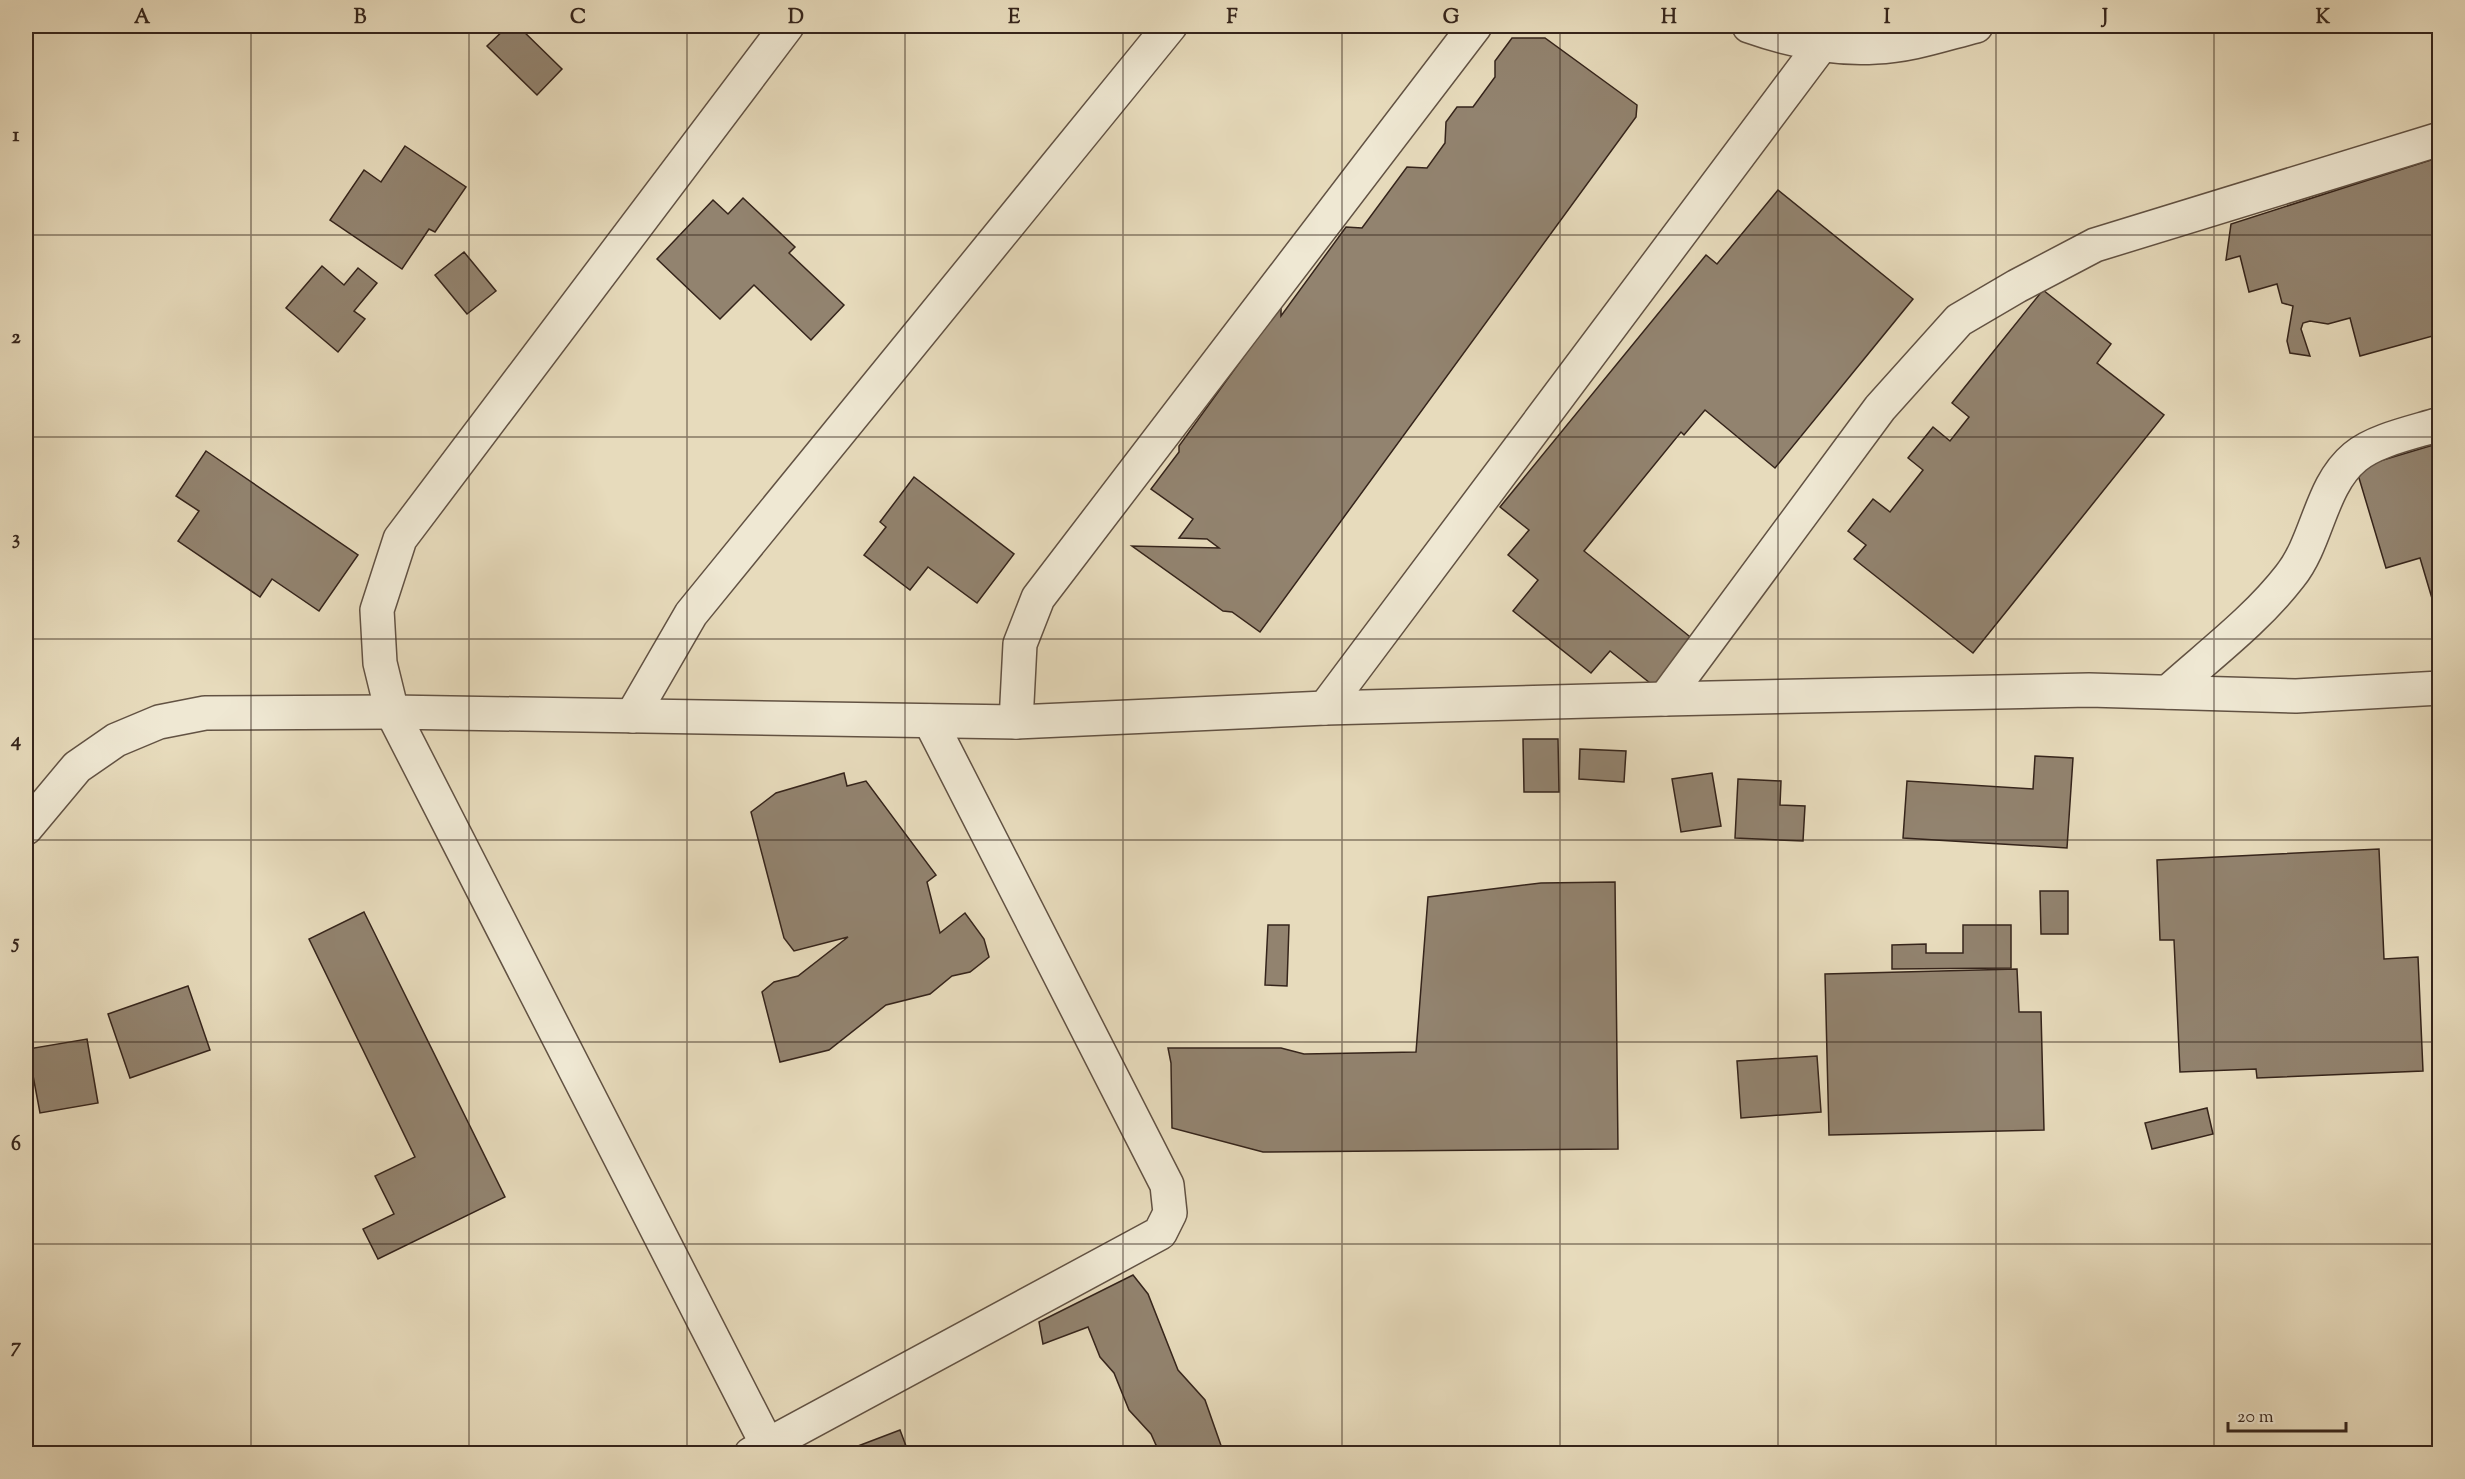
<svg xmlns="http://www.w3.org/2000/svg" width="2465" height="1479" font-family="'Sorts Mill Goudy',serif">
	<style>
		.building { fill: #92836f; stroke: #35241b; stroke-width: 1.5 }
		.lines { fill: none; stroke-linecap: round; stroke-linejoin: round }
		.minor-casing { stroke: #625243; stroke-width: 36 }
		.minor { stroke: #efe8d3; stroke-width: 33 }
		.grid { fill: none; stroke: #35241b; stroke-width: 1.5; stroke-opacity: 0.55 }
		.neatline { fill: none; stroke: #35241b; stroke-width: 2 }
		.grid-label { font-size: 20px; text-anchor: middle; font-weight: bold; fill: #35241b }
	</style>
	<rect width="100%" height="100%" fill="#e7dbbc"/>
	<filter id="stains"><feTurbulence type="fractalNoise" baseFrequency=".00333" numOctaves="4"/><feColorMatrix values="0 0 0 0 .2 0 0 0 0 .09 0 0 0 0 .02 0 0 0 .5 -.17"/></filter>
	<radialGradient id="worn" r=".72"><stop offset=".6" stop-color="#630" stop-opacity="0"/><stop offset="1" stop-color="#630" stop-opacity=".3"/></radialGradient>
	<g class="building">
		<polygon points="508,26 518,26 562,69 537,95 487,46"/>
		<polygon points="1512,38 1545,38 1637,105 1636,117 1260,632 1232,612 1223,611 1132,546 1219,548 1207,539 1179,538 1193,519 1151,489 1179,452 1179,446 1281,305 1281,316 1346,227 1362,228 1407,167 1427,168 1445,143 1446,122 1457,107 1473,107 1495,77 1495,61"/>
		<polygon points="405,146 466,187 435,232 429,229 402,269 330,220 364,170 381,182"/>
		<polygon points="2440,157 2440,334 2360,356 2350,318 2328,324 2310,321 2303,323 2301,329 2310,356 2290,353 2287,341 2293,306 2282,303 2277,284 2249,292 2240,256 2226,260 2231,224"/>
		<polygon points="1778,190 1913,299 1775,468 1705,410 1684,435 1681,432 1584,551 1694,640 1655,687 1610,651 1591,673 1513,611 1538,580 1508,555 1529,530 1500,507 1706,255 1717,264"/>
		<polygon points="743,198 795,247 789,253 844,305 811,340 754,285 720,319 657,259 713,200 728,214"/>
		<polygon points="464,252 496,291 467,314 435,275"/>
		<polygon points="322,266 344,285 358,268 377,283 354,311 365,319 338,352 286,308"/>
		<polygon points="2043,290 2111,344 2097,363 2164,415 1973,653 1854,559 1866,545 1848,531 1873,499 1890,512 1923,470 1908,458 1933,427 1950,441 1969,417 1952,403"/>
		<polygon points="2440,443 2440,622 2439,622 2420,558 2386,568 2356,468"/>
		<polygon points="206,451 358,555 319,611 272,579 260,597 178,541 199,511 176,496"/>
		<polygon points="914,477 1014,554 977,603 928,567 910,590 864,555 886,527 880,522"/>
		<polygon points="1523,739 1558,739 1559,792 1524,792"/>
		<polygon points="1580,749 1626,751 1624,782 1579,779"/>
		<polygon points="2035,756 2073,758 2067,848 1903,838 1907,781 2033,789"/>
		<polygon points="844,773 847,786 866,781 936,875 927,882 940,933 965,913 984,939 989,957 970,972 952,976 930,994 886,1005 829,1050 780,1062 762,992 774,982 798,976 848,937 794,951 784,938 751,812 776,793"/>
		<polygon points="1712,773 1721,826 1681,832 1672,779"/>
		<polygon points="1738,779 1781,781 1780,805 1805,806 1803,841 1735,838"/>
		<polygon points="2379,849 2384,959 2418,957 2423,1071 2257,1078 2256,1069 2180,1072 2174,940 2160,940 2157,860"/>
		<polygon points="1615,882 1618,1149 1263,1152 1172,1128 1171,1063 1168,1048 1281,1048 1304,1054 1416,1052 1428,897 1541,883"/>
		<polygon points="2040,891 2068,891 2068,934 2041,934"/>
		<polygon points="364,912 505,1197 378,1259 363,1229 394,1214 375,1176 415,1157 309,939"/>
		<polygon points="1268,925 1289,925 1287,986 1265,985"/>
		<polygon points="1963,925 2011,925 2011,968 1892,969 1892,945 1926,944 1926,953 1963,953"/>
		<polygon points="2017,969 2019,1012 2041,1012 2044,1130 1829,1135 1825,974"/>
		<polygon points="188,986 210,1050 130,1078 108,1014"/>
		<polygon points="87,1039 98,1103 40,1113 28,1049"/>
		<polygon points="1817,1056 1821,1112 1741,1118 1737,1061"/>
		<polygon points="2207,1108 2213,1134 2152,1149 2145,1123"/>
		<polygon points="1133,1275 1148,1294 1178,1370 1205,1400 1224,1454 1163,1454 1156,1445 1151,1434 1129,1410 1114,1373 1100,1357 1088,1327 1043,1344 1039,1322"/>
		<polygon points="900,1430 909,1454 837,1454"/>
	</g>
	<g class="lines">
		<defs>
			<g id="minor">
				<path d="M 1749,26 C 1789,40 1833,50 1876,47 C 1910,46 1944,34 1976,26"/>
				<path d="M 2168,692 C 2209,655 2256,620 2290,576 C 2318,541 2320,486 2355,457 C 2375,440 2415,432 2440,424"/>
				<polyline points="1665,699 1880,408 1959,320 2017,286 2095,245 2440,139"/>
				<polyline points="1325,708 1822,44"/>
				<polyline points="632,716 691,614 1170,26"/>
				<polyline points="1016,722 1020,644 1038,598 1475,26"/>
				<polyline points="26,828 77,767 116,740 159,722 205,713 392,712 1016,722 1325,708 1665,699 2089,690 2296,696 2440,688"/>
				<polyline points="751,1454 1160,1233 1170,1213 1167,1185 930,721"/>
				<polyline points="772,1454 392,712 380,663 377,610 400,539 787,26"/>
			</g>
		</defs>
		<use href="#minor" class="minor-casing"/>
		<use href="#minor" class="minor"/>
	</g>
	<path class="grid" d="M 251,26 L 251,1454M 469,26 L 469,1454M 687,26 L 687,1454M 905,26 L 905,1454M 1123,26 L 1123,1454M 1342,26 L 1342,1454M 1560,26 L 1560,1454M 1778,26 L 1778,1454M 1996,26 L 1996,1454M 2214,26 L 2214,1454M 26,235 L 2440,235M 26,437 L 2440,437M 26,639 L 2440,639M 26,840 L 2440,840M 26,1042 L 2440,1042M 26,1244 L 2440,1244"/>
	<rect width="2465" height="1479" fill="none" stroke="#e7dbbc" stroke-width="66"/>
	<path d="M2228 1422v9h118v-9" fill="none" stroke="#35241b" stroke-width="3"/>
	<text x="2237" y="1422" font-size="18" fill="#35241b" stroke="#efe8d3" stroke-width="4.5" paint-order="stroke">20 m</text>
	<rect x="33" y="33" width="2399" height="1413" class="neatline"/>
	<g class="grid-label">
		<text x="142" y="23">A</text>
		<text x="360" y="23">B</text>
		<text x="578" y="23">C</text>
		<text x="796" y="23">D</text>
		<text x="1014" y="23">E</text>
		<text x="1232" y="23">F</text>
		<text x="1451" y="23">G</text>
		<text x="1669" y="23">H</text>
		<text x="1887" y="23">I</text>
		<text x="2105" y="23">J</text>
		<text x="2323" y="23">K</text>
		<text x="16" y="141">1</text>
		<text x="16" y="343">2</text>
		<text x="16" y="544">3</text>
		<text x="16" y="746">4</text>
		<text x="16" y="948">5</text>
		<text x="16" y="1150">6</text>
		<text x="16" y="1352">7</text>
	</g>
	<rect width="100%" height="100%" filter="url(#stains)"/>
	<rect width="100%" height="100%" fill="url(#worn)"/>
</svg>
